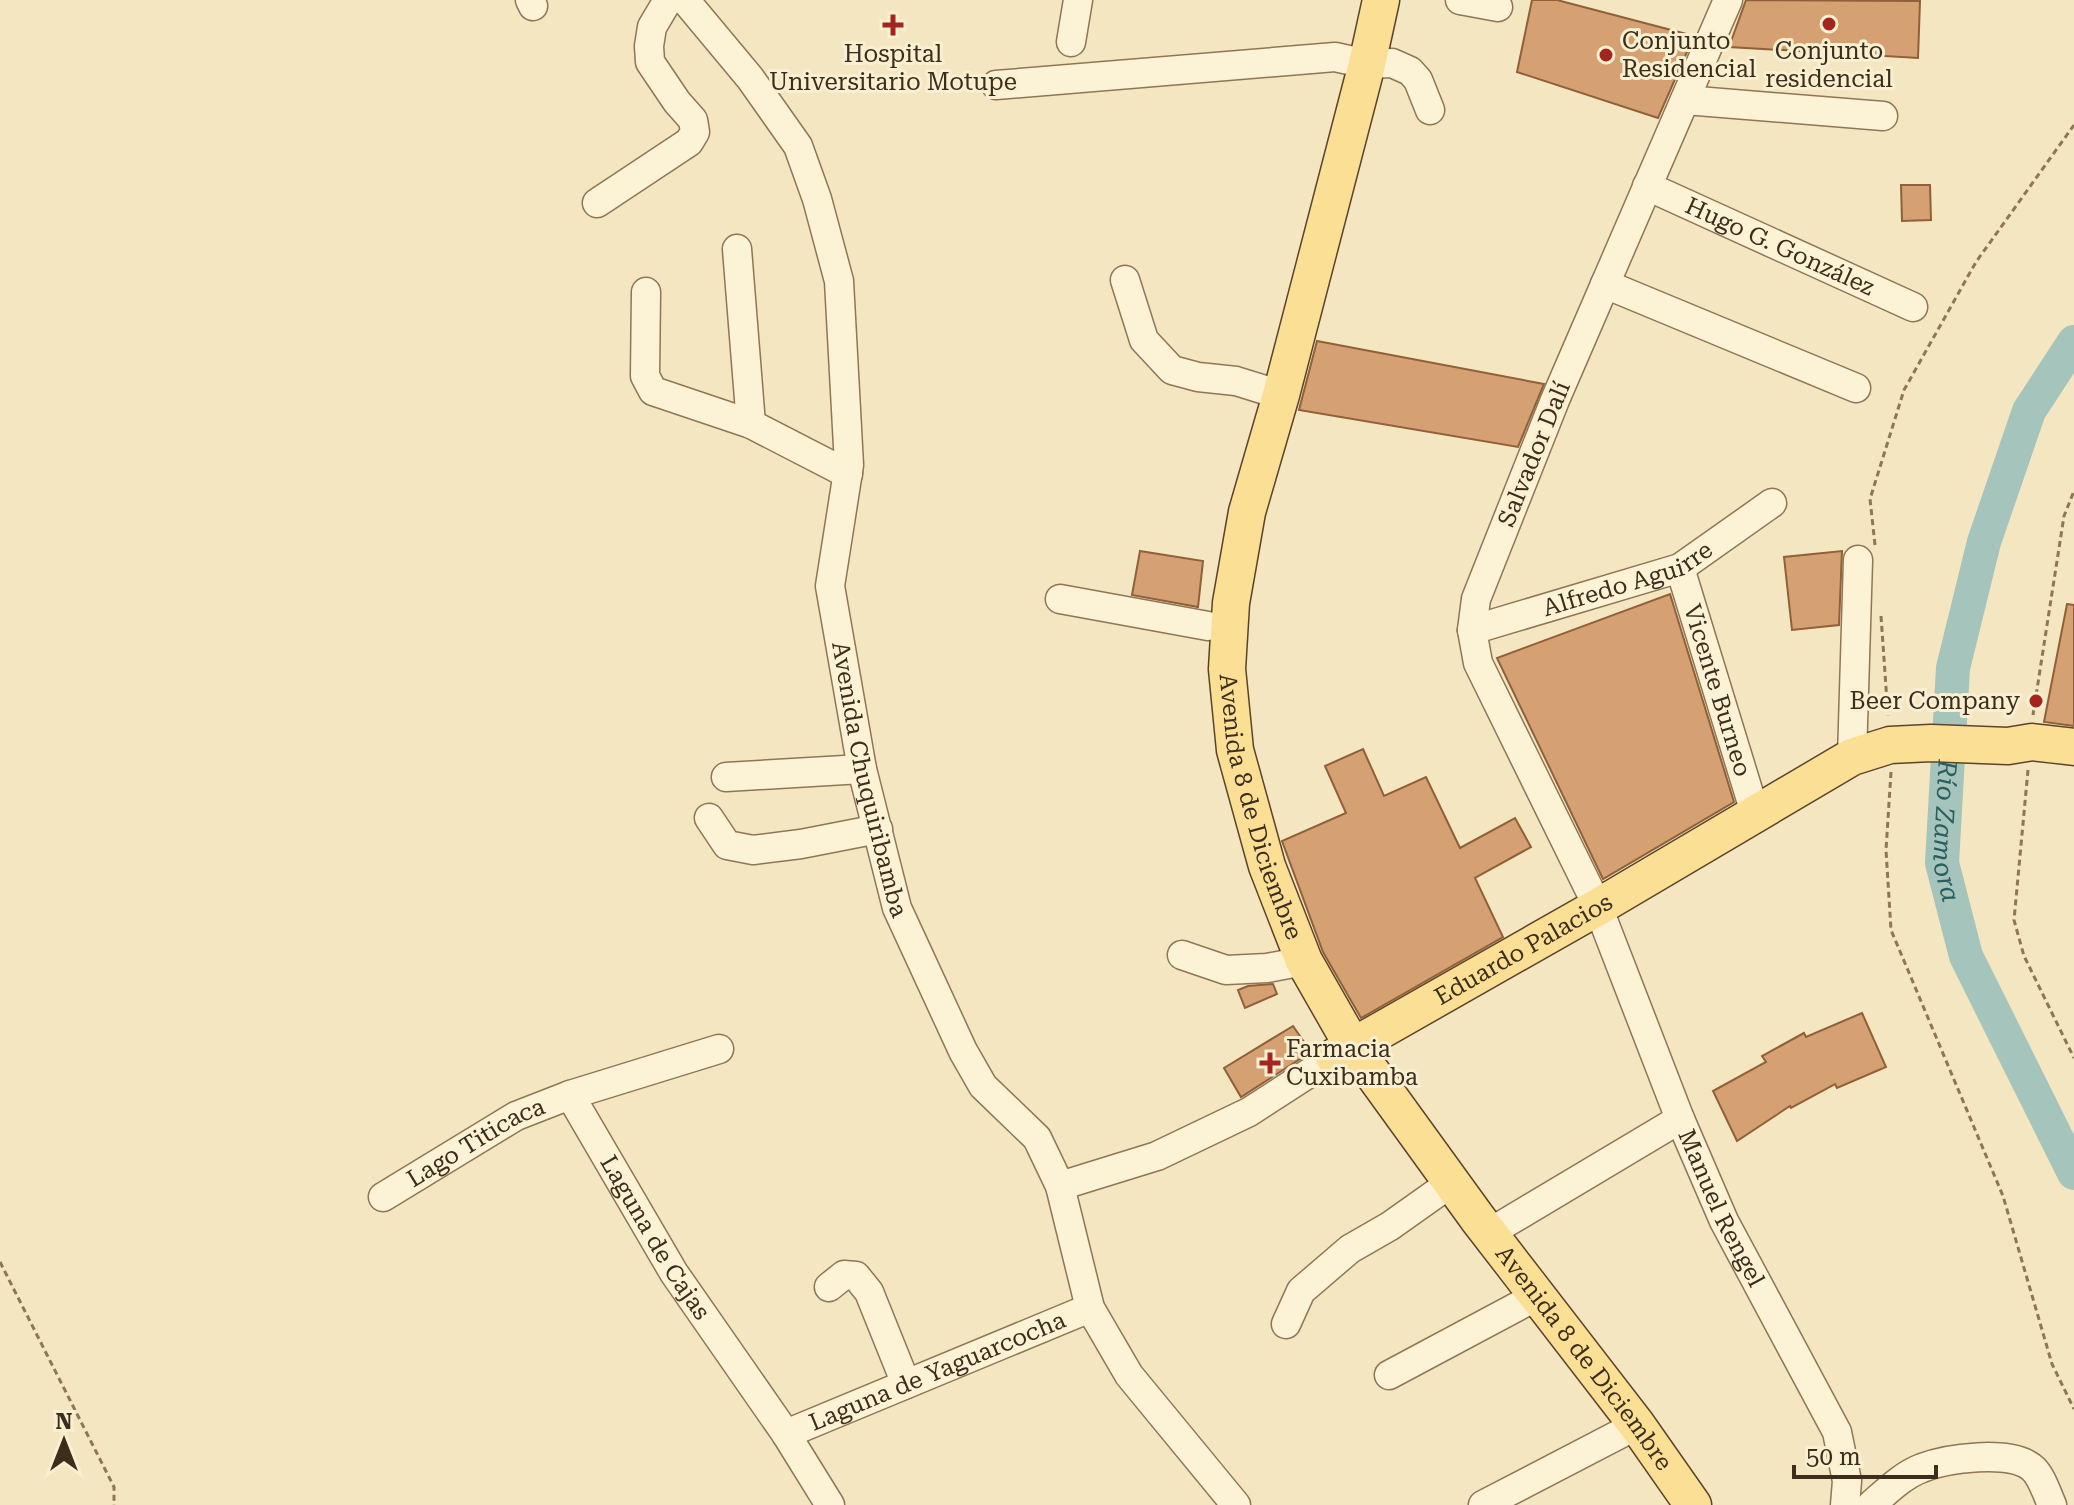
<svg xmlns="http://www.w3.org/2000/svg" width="2074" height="1505" font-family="'Roboto Serif',serif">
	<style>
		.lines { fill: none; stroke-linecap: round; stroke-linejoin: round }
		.river { stroke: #a4c4bc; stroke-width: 34 }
		.building { fill: #d5a072; stroke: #906039; stroke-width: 2 }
		.minor-casing { stroke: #8e7656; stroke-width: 31 }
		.major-casing { stroke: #5b442b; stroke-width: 39 }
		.path { stroke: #8e7656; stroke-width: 3; stroke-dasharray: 6 4; stroke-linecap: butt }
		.minor { stroke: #fcf2d5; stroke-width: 28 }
		.major { stroke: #fadf94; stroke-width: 36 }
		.poi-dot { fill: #a4251f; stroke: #f9efd1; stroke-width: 3 }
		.labels { text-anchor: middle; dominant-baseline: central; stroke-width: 6; stroke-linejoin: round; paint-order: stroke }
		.poi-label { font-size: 24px; fill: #3c2d1c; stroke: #f9efd1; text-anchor: start }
		.street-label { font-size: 24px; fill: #3c2d1c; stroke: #f9efd1 }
		.water-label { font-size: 26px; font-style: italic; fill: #2a5d5d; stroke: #f9efd1 }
	</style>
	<rect width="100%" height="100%" fill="#f3e6c1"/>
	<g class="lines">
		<path class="river" id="s1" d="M 2074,342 L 2029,411 L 1984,542 L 1953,668 L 1942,863 L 1966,956 L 2074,1173"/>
	</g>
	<g class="building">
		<polygon points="1532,0 1557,0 1694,36 1658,118 1517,72"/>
		<polygon points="1746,0 1920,1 1918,58 1729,47"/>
		<polygon points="1901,185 1930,185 1931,220 1902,221"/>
		<polygon points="1317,341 1544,384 1518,447 1299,410"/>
		<polygon points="1140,551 1203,561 1198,607 1132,595"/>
		<polygon points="1842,551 1839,625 1792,630 1784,557"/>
		<polygon points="1670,594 1734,802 1603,879 1497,658"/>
		<polygon points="2067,604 2074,605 2074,726 2044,722"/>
		<polygon points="1363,749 1384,796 1426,777 1460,848 1515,818 1531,847 1475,878 1503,937 1361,1018 1323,952 1282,841 1346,813 1325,766"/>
		<polygon points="1273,984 1277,994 1245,1008 1238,990 1248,986"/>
		<polygon points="1862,1013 1886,1067 1837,1088 1835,1084 1791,1108 1790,1106 1737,1141 1713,1091 1766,1062 1762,1056 1804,1033 1806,1037"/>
		<polygon points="1293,1026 1311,1052 1241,1097 1224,1068"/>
	</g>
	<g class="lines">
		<defs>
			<g id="minor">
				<polyline points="530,0 533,6"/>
				<path id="s2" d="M 685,0 L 750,78 L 798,146 L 817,199 L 839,281 L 849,465 L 830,586 L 862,769 L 897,908 L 963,1051 L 983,1086 L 1037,1138 L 1060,1186 L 1090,1308 L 1129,1375 L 1236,1505"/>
				<polyline points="1460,0 1498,7"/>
				<path id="s3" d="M 1728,0 L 1555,400 L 1476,599 L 1472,630 L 1478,663 L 1598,907 L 1680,1119 L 1724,1221 L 1837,1432 L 1847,1481 L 1845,1505"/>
				<polyline points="1071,42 1078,0"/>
				<polyline points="996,85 1335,57 1367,64 1392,63 1410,71 1418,80 1430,110"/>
				<polyline points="1685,100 1883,116"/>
				<path id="s4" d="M 1647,186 L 1913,307"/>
				<polyline points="597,203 689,142 695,132 693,120 677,102 650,62 649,46 652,27 668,0"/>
				<polyline points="737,249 751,424"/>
				<polyline points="1125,280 1144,340 1172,370 1198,377 1236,381 1281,395"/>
				<polyline points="1605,284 1856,388"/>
				<polyline points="646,292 645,376 653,391 751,424 848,474"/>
				<path id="s5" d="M 1680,568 L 1755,813"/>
				<polyline points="1060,599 1208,626"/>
				<path id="s6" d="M 1472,630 L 1680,568 L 1772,503"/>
				<polyline points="1852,757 1858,560"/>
				<polyline points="726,777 862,769"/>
				<polyline points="709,818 727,845 753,850 801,844 878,829"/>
				<polyline points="1182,955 1226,970 1267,968 1304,961"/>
				<path id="s7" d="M 719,1049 L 570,1095 L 674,1273 L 786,1434 L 830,1505"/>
				<polyline points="1060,1186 1157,1156 1249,1112 1334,1057"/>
				<path id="s8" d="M 383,1197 L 516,1116 L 570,1095"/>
				<polyline points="1489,1233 1680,1119"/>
				<polyline points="829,1287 844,1275 856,1276 869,1292 906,1384"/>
				<polyline points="1286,1324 1301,1291 1350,1249 1390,1226 1438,1192"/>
				<polyline points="1389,1375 1537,1296"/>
				<path id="s9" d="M 786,1434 L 1090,1308"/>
				<polyline points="1483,1505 1637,1425"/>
				<path d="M 1871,1505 C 1886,1492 1903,1475 1922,1468 C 1947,1458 2009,1450 2031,1467 C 2041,1474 2047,1494 2052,1505"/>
			</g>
			<g id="major">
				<path id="s10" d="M 1381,0 L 1367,64 L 1281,395 L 1247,512 L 1231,603 L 1227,669 L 1235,750 L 1267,866 L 1304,961 L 1352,1045 L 1478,1219 L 1637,1425 L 1693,1505"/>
				<path id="s11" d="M 1334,1057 L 1598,907 L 1852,757 L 1890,745 L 1931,743 L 2008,746 L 2032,742 L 2074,747"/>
			</g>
		</defs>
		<use href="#minor" class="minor-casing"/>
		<use href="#major" class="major-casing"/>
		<g class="path">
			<polyline points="1875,545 1870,499 1904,390 1976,262 2074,125"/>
			<polyline points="1881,616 1888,716"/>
			<polyline points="2033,715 2064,516 2074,491"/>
			<polyline points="2028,770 2014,920 2024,956 2074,1058"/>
			<polyline points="1891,772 1886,850 1891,930 2003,1196 2052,1364 2074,1409"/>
			<polyline points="0,1262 114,1487 114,1505"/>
		</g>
		<use href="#minor" class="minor"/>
		<use href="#major" class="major"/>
	</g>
	<g class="poi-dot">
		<circle cx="1829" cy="24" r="8"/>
		<path d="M889 13h8v8h8v8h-8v8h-8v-8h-8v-8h8z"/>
		<circle cx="1606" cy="55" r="8"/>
		<circle cx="2036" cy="701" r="8"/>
		<path d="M1266 1051h8v8h8v8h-8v8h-8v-8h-8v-8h8z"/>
	</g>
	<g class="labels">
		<g class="poi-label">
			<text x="1622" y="41">Conjunto<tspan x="1622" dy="28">Residencial</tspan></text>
			<text x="1829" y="51" text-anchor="middle">Conjunto<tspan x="1829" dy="28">residencial</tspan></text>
			<text x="893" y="54" text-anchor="middle">Hospital<tspan x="893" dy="28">Universitario Motupe</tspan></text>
			<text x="2020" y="701" text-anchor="end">Beer Company</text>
			<text x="1286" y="1049">Farmacia<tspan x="1286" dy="28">Cuxibamba</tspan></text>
		</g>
		<g class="street-label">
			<text stroke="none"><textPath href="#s4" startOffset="146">Hugo G. González</textPath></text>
			<text transform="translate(1534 454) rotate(-68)">Salvador Dalí</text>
			<text stroke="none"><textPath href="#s6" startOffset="164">Alfredo Aguirre</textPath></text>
			<text stroke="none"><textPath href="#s5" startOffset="128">Vicente Burneo</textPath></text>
			<text stroke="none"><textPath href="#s2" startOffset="830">Avenida Chuquiribamba</textPath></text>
			<text stroke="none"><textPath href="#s10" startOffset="830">Avenida 8 de Diciembre</textPath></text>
			<text stroke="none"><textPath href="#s11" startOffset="218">Eduardo Palacios</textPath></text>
			<text stroke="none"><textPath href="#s8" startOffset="108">Lago Titicaca</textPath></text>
			<text stroke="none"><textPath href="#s3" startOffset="1312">Manuel Rengel</textPath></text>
			<text stroke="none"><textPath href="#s7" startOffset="322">Laguna de Cajas</textPath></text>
			<text stroke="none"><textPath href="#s10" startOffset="1478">Avenida 8 de Diciembre</textPath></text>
			<text stroke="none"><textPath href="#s9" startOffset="164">Laguna de Yaguarcocha</textPath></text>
		</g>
		<g class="water-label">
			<text stroke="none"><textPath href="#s1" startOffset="514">Río Zamora</textPath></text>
		</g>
	</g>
	<g transform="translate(64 1441)" stroke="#f9efd1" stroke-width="6" paint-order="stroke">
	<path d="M0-6L14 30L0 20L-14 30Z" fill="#3c2d1c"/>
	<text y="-12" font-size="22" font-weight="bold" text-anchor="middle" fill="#3c2d1c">N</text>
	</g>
	<path d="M1794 1465v12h142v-12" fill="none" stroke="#3c2d1c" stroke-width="4"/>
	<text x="1806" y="1465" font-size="24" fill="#3c2d1c" stroke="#f9efd1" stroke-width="6" paint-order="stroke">50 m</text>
</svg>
